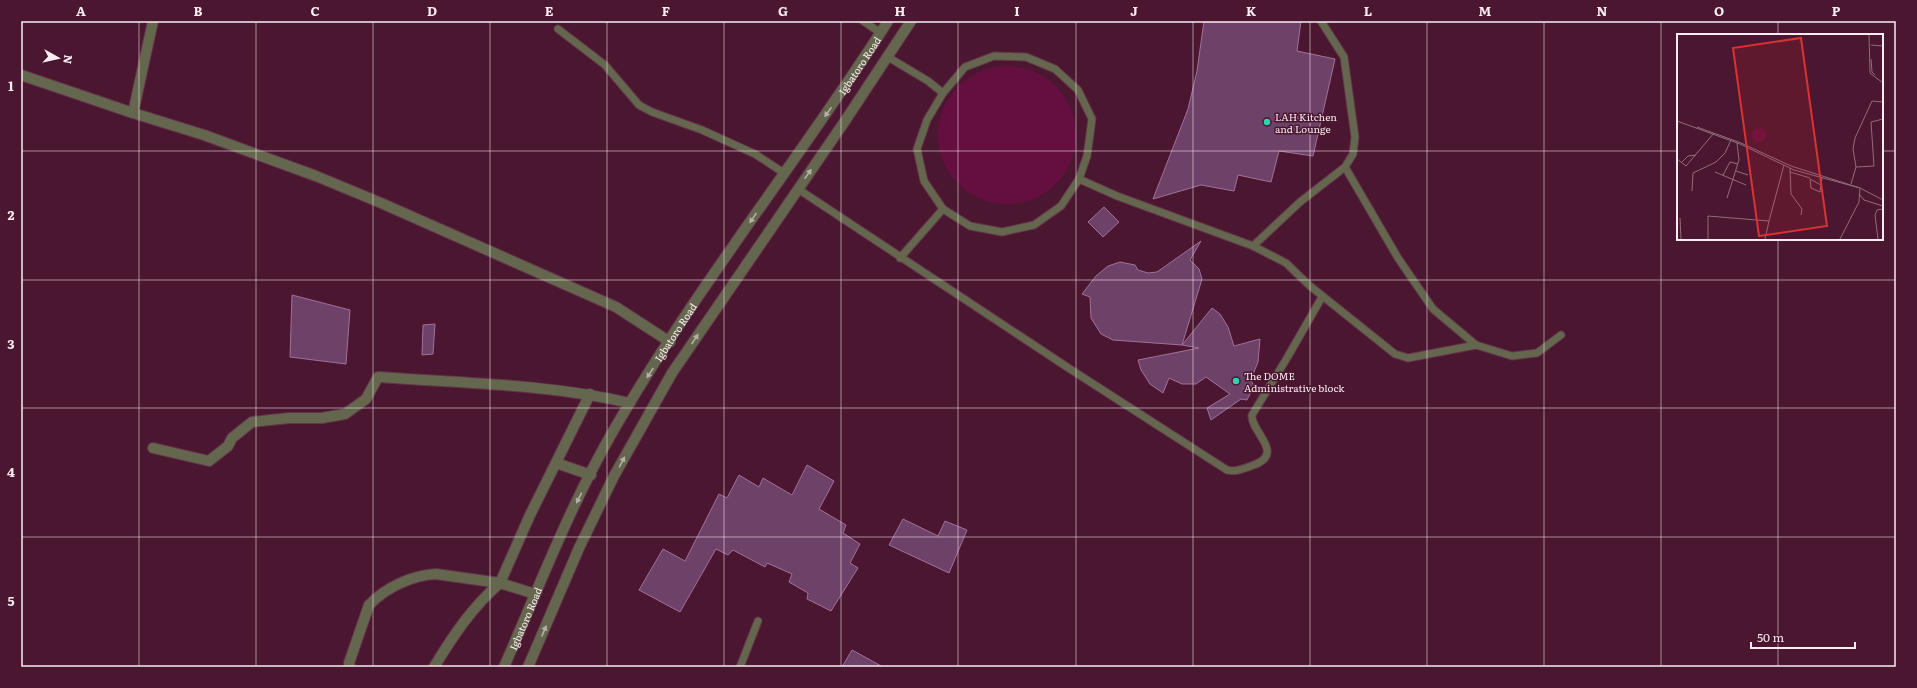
<svg xmlns="http://www.w3.org/2000/svg" width="1917" height="688" font-family="Literata,serif">
	<style>
		.green { fill: #650f40 }
		.building { fill: #6e4168; stroke: #a2719b }
		.lines { fill: none; stroke-linecap: round; stroke-linejoin: round }
		.service-casing { stroke: #63344b; stroke-width: 9 }
		.minor-casing { stroke: #63344b; stroke-width: 12 }
		.tertiary-casing { stroke: #63344b; stroke-width: 12 }
		.service { stroke: #64664d; stroke-width: 7 }
		.minor { stroke: #64664d; stroke-width: 10 }
		.tertiary { stroke: #64664d; stroke-width: 10 }
		.oneway { fill: #b7b0a8 }
		.grid { fill: none; stroke: #fbedf2; stroke-width: 1; stroke-opacity: 0.55 }
		.poi-dot { fill: #28d5ad; stroke: #4a1630; stroke-width: 1.5 }
		.labels { text-anchor: middle; dominant-baseline: central; stroke-width: 3; stroke-linejoin: round; paint-order: stroke }
		.street-label { font-size: 10px; fill: #fbedf2; stroke: #4a1630 }
		.poi-label { font-size: 10px; fill: #fbedf2; stroke: #4a1630; text-anchor: start }
		.inset-road { fill: none; stroke: #916c7e; stroke-width: 1 }
		.view { fill: #d83232; fill-opacity: 0.15; stroke: #d83232; stroke-width: 2 }
		.inset-edge { fill: none; stroke: #fbedf2; stroke-width: 2 }
		.neatline { fill: none; stroke: #fbedf2; stroke-width: 1.5 }
		.grid-label { font-size: 13px; text-anchor: middle; font-weight: bold; fill: #fbedf2 }
	</style>
	<rect width="100%" height="100%" fill="#4a1630"/>
	<circle class="green" cx="1007" cy="135" r="69"/>
	<g class="building">
		<polygon points="1204,21 1301,21 1297,51 1335,59 1313,156 1279,151 1271,182 1238,175 1234,191 1201,185 1153,199 1188,109 1197,71"/>
		<polygon points="1104,207 1119,222 1103,237 1088,222"/>
		<polygon points="1201,241 1190,260 1199,269 1202,279 1182,345 1113,340 1101,334 1091,318 1090,297 1082,294 1096,276 1108,266 1120,262 1135,265 1138,270 1148,273 1157,272"/>
		<polygon points="292,295 350,310 346,364 290,357"/>
		<polygon points="1212,308 1220,314 1228,327 1234,346 1260,339 1258,362 1250,382 1251,381 1256,388 1251,392 1247,400 1241,399 1211,420 1207,408 1230,394 1206,377 1196,384 1182,384 1169,378 1163,393 1150,384 1141,370 1138,360 1199,348 1182,345"/>
		<polygon points="435,324 433,354 422,355 423,325"/>
		<polygon points="807,465 834,481 819,509 846,525 843,533 860,544 850,563 858,568 831,611 807,599 808,593 789,582 792,574 767,563 765,567 733,550 728,555 716,549 680,612 639,590 663,549 685,561 719,494 727,498 739,475 759,487 763,478 792,495"/>
		<polygon points="903,519 938,536 945,521 967,530 949,573 889,545"/>
		<polygon points="852,650 883,667 842,667"/>
	</g>
	<g class="lines">
		<defs>
			<g id="service">
				<polyline points="863,21 881,33"/>
				<polyline points="558,29 605,65 639,105 652,112 702,130 755,154 784,173"/>
				<polygon points="994,56 1026,57 1055,69 1078,90 1092,119 1087,156 1079,179 1061,206 1034,225 1002,232 970,226 943,209 924,181 917,149 927,120 943,93 965,67"/>
				<polyline points="888,57 928,81 943,93"/>
				<polyline points="1345,167 1398,258 1433,309 1476,345"/>
				<polyline points="1079,179 1117,196 1253,246 1286,263 1310,286 1395,354 1408,358 1476,345 1512,356 1537,353 1561,335"/>
				<path d="M 798,189 L 1070,369 L 1227,470 C 1236,472 1243,469 1251,466 C 1288,454 1250,432 1252,415 L 1287,358 L 1322,297"/>
				<polyline points="1253,246 1300,202 1345,167 1353,154 1355,137 1344,57 1321,21"/>
				<polyline points="900,258 943,209"/>
				<polyline points="740,667 758,621"/>
			</g>
			<g id="minor">
				<polyline points="153,21 133,113 204,135 316,176 381,203 616,307 670,342"/>
				<polyline points="21,75 133,113"/>
				<path d="M 153,448 L 209,461 L 228,446 L 232,438 L 252,422 L 289,418 L 322,418 L 345,414 L 366,399 L 378,377 C 462,383 547,384 630,403"/>
				<polyline points="556,463 591,475"/>
				<polyline points="535,594 500,583 530,515 590,394"/>
				<path d="M 350,667 L 349,663 L 369,605 C 385,588 412,575 436,574 L 500,583 C 472,607 453,636 434,667"/>
			</g>
			<g id="tertiary">
				<path id="s1" d="M 504,667 C 538,589 569,508 612,433 C 694,290 799,160 888,21"/>
				<polyline points="528,667 579,548 614,476 672,373 845,121 911,21"/>
			</g>
		</defs>
		<use href="#service" class="service-casing"/>
		<use href="#minor" class="minor-casing"/>
		<use href="#tertiary" class="tertiary-casing"/>
		<use href="#service" class="service"/>
		<use href="#minor" class="minor"/>
		<use href="#tertiary" class="tertiary"/>
	</g>
	<defs><path id="oneway-solid" d="M-6-.8H1V-3.2L6.5 0L1 3.2V.8H-6Z"/></defs>
	<g class="oneway">
		<use href="#oneway-solid" transform="translate(828 112) rotate(126)"/>
		<use href="#oneway-solid" transform="translate(808 174) rotate(-55)"/>
		<use href="#oneway-solid" transform="translate(753 218) rotate(124)"/>
		<use href="#oneway-solid" transform="translate(695 339) rotate(-56)"/>
		<use href="#oneway-solid" transform="translate(650 373) rotate(123)"/>
		<use href="#oneway-solid" transform="translate(622 462) rotate(-62)"/>
		<use href="#oneway-solid" transform="translate(579 498) rotate(116)"/>
		<use href="#oneway-solid" transform="translate(544 631) rotate(-67)"/>
	</g>
	<path class="grid" d="M 139,21 L 139,667M 256,21 L 256,667M 373,21 L 373,667M 490,21 L 490,667M 607,21 L 607,667M 724,21 L 724,667M 841,21 L 841,667M 958,21 L 958,667M 1076,21 L 1076,667M 1193,21 L 1193,667M 1310,21 L 1310,667M 1427,21 L 1427,667M 1544,21 L 1544,667M 1661,21 L 1661,667M 1778,21 L 1778,35M 21,151 L 1678,151M 1882,151 L 1896,151M 1778,239 L 1778,667M 21,280 L 1896,280M 21,408 L 1896,408M 21,537 L 1896,537"/>
	<g class="poi-dot">
		<circle cx="1267" cy="122" r="4"/>
		<circle cx="1236" cy="381" r="4"/>
	</g>
	<g class="labels">
		<g class="street-label">
			<text stroke="none"><textPath href="#s1" startOffset="701">Igbatoro Road</textPath></text>
			<text stroke="none"><textPath href="#s1" startOffset="377">Igbatoro Road</textPath></text>
			<text stroke="none"><textPath href="#s1" startOffset="53">Igbatoro Road</textPath></text>
		</g>
		<g class="poi-label">
			<text x="1275" y="116">LAH Kitchen<tspan x="1275" dy="12">and Lounge</tspan></text>
			<text x="1244" y="375">The DOME<tspan x="1244" dy="12">Administrative block</tspan></text>
		</g>
	</g>
	<g transform="translate(1677 34)">
		<rect width="206" height="206" fill="#4a1630"/>
		<path d="M75 101a7 7 0 1 1 14 0a7 7 0 1 1-14 0Z" fill="#650f40"/>
		<path class="inset-road" d="M 192,1 L 193,39 L 206,49M 194,11 L 206,12M 194,25 L 195,38 L 198,41M 0,87 L 63,110 L 117,136 L 183,154 L 206,166M 20,93 L 64,109 L 114,132 L 183,154M 0,125 L 9,132 L 37,99M 4,129 L 11,122 L 19,121M 179,133 L 197,132 L 194,88 L 206,85M 113,134 L 114,160 L 125,175 L 124,181M 59,137 L 71,141M 38,138 L 69,151M 113,138 L 133,144M 46,141 L 53,128 L 61,130M 174,150 L 179,133 L 176,115 L 178,104 L 195,67 L 206,68M 144,151 L 133,145 L 134,154 L 143,158 L 145,144M 15,157 L 16,139 L 39,128 L 48,119 L 54,106M 182,160 L 187,166 L 206,172M 50,164 L 62,126 L 60,109M 3,184 L 4,205M 31,205 L 31,182 L 92,187 L 107,131M 88,205 L 92,187M 163,205 L 182,168 L 183,154M 201,205 L 198,181 L 200,176 L 206,175"/>
		<path class="view" d="M 124,4 L 150,192 L 82,202 L 56,14 Z"/>
		<rect width="206" height="206" class="inset-edge"/>
	</g>
	<rect width="1917" height="688" fill="none" stroke="#4a1630" stroke-width="44"/>
	<g transform="translate(58 58) rotate(98)" stroke="#4a1630" stroke-width="3" paint-order="stroke">
	<path d="M0-3L7 15L0 10L-7 15Z" fill="#fbedf2"/>
	<text y="-6" font-size="11" font-weight="bold" text-anchor="middle" fill="#fbedf2">N</text>
	</g>
	<path d="M1751 642v6h104v-6" fill="none" stroke="#fbedf2" stroke-width="2"/>
	<text x="1757" y="642" font-size="12" fill="#fbedf2" stroke="#4a1630" stroke-width="3" paint-order="stroke">50 m</text>
	<rect x="22" y="22" width="1873" height="644" class="neatline"/>
	<g class="grid-label">
		<text x="81" y="16">A</text>
		<text x="198" y="16">B</text>
		<text x="315" y="16">C</text>
		<text x="432" y="16">D</text>
		<text x="549" y="16">E</text>
		<text x="666" y="16">F</text>
		<text x="783" y="16">G</text>
		<text x="900" y="16">H</text>
		<text x="1017" y="16">I</text>
		<text x="1134" y="16">J</text>
		<text x="1251" y="16">K</text>
		<text x="1368" y="16">L</text>
		<text x="1485" y="16">M</text>
		<text x="1602" y="16">N</text>
		<text x="1719" y="16">O</text>
		<text x="1836" y="16">P</text>
		<text x="11" y="91">1</text>
		<text x="11" y="220">2</text>
		<text x="11" y="349">3</text>
		<text x="11" y="477">4</text>
		<text x="11" y="606">5</text>
	</g>
</svg>
